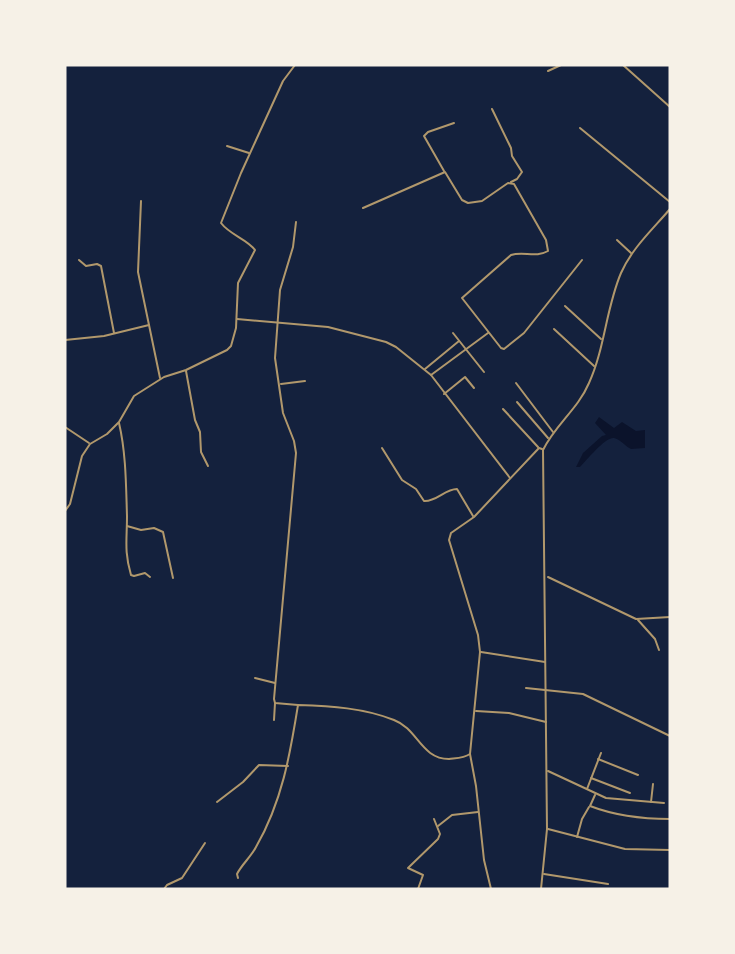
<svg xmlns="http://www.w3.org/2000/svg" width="735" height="954" font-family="'Asap Condensed',sans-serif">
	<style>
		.water { fill: #0b132b }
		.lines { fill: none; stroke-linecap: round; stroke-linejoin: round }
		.minor { stroke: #b1986c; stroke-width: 2 }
	</style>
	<rect width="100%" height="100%" fill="#14213d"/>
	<path class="water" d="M 599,417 L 614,428 L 622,422 L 636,431 L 645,430 L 645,448 L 631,449 C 625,446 620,439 614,438 C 605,437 587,460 580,467 L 576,467 L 583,453 L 602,436 L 606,435 L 595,423 Z"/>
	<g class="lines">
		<g class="minor">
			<polyline points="623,65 670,107"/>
			<polyline points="548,71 561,65"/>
			<polyline points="492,109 511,148 512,156 522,172 517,179 511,182"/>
			<polyline points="580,128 670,202"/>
			<polyline points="227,146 249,153"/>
			<polyline points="444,171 424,136 428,132 454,123"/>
			<polyline points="141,201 138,272 160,378"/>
			<path d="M 363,208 L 445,172 L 462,200 L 468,203 L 482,201 L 508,183 L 514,184 L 546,240 L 548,251 C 536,258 523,251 511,255 L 462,298 L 501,348 L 504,349 L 524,333 L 582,260"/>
			<polyline points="296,222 293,247 280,290 275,358 283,413 294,441 296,453 274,699 275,703 298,705"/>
			<polyline points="617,240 631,253"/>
			<polyline points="79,260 86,266 97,264 101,266 114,333"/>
			<polyline points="565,306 601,339"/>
			<polyline points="237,319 328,327 386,342 396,347 431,375 510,478"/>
			<polyline points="554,329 594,366"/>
			<polyline points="453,333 484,372"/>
			<polyline points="65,340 104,336 149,325"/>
			<polyline points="425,369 459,341"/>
			<polyline points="186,371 195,420 200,432 201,452 208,466"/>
			<polyline points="431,375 488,333"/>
			<polyline points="516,383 553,432"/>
			<polyline points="281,384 305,381"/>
			<polyline points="444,394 465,377 474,388"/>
			<polyline points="517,402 548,438"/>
			<polyline points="503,409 538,447"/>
			<path d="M 119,423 C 126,453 126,485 127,516 C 127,540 124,551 131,575 L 134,576 L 145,573 L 150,577"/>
			<polyline points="65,427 89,443"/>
			<path d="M 382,448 L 402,480 L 416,489 L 424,501 C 436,502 445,489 457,489 L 473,516"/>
			<path d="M 65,511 L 70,504 L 82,456 L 90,444 L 107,434 L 119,422 L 134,396 L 164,377 L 186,370 L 227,350 L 231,346 L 236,328 L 238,283 L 255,250 C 247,239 230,235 221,223 L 241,173 L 283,81 L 295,65"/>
			<polyline points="127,526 141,530 154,528 163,532 173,578"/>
			<polyline points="548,577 636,619 670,617"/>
			<polyline points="638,620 655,639 659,650"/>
			<polyline points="481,652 545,662"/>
			<polyline points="255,678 275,683"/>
			<polyline points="526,688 583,694 670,736"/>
			<polyline points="476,711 509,713 546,722"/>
			<polyline points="274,720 275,703"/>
			<polyline points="598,759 638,775"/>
			<polyline points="548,771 606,798 664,803"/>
			<polyline points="591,778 630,793"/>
			<polyline points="587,789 601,753"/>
			<path d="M 595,795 L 590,806 C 616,816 642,819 670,819"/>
			<polyline points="217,802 243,782 259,765 288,766"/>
			<polyline points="651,802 653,784"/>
			<polyline points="438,826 452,815 478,812"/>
			<polyline points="548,829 625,849 670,850"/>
			<polyline points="577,837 582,819 589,807"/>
			<polyline points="544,874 608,884"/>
			<path d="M 238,878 L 237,874 C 242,864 251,857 256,847 C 282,802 290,755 298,705 C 331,706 364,708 394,720 C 418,729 421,759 449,759 C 457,758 464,758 470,754"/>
			<polyline points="164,889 167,885 182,878 205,843"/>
			<polyline points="418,889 423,875 408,868 438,839 440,834 434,819"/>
			<polyline points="491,889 484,860 476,786 470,754 480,652 478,635 449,540 451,533 474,517 539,448 542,449"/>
			<path d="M 541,889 L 547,829 L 543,450 C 555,425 578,409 589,383 C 605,348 606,308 621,273 C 632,248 653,229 670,209"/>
		</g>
	</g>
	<rect width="735" height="954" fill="none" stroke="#f6f1e7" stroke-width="133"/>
</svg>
